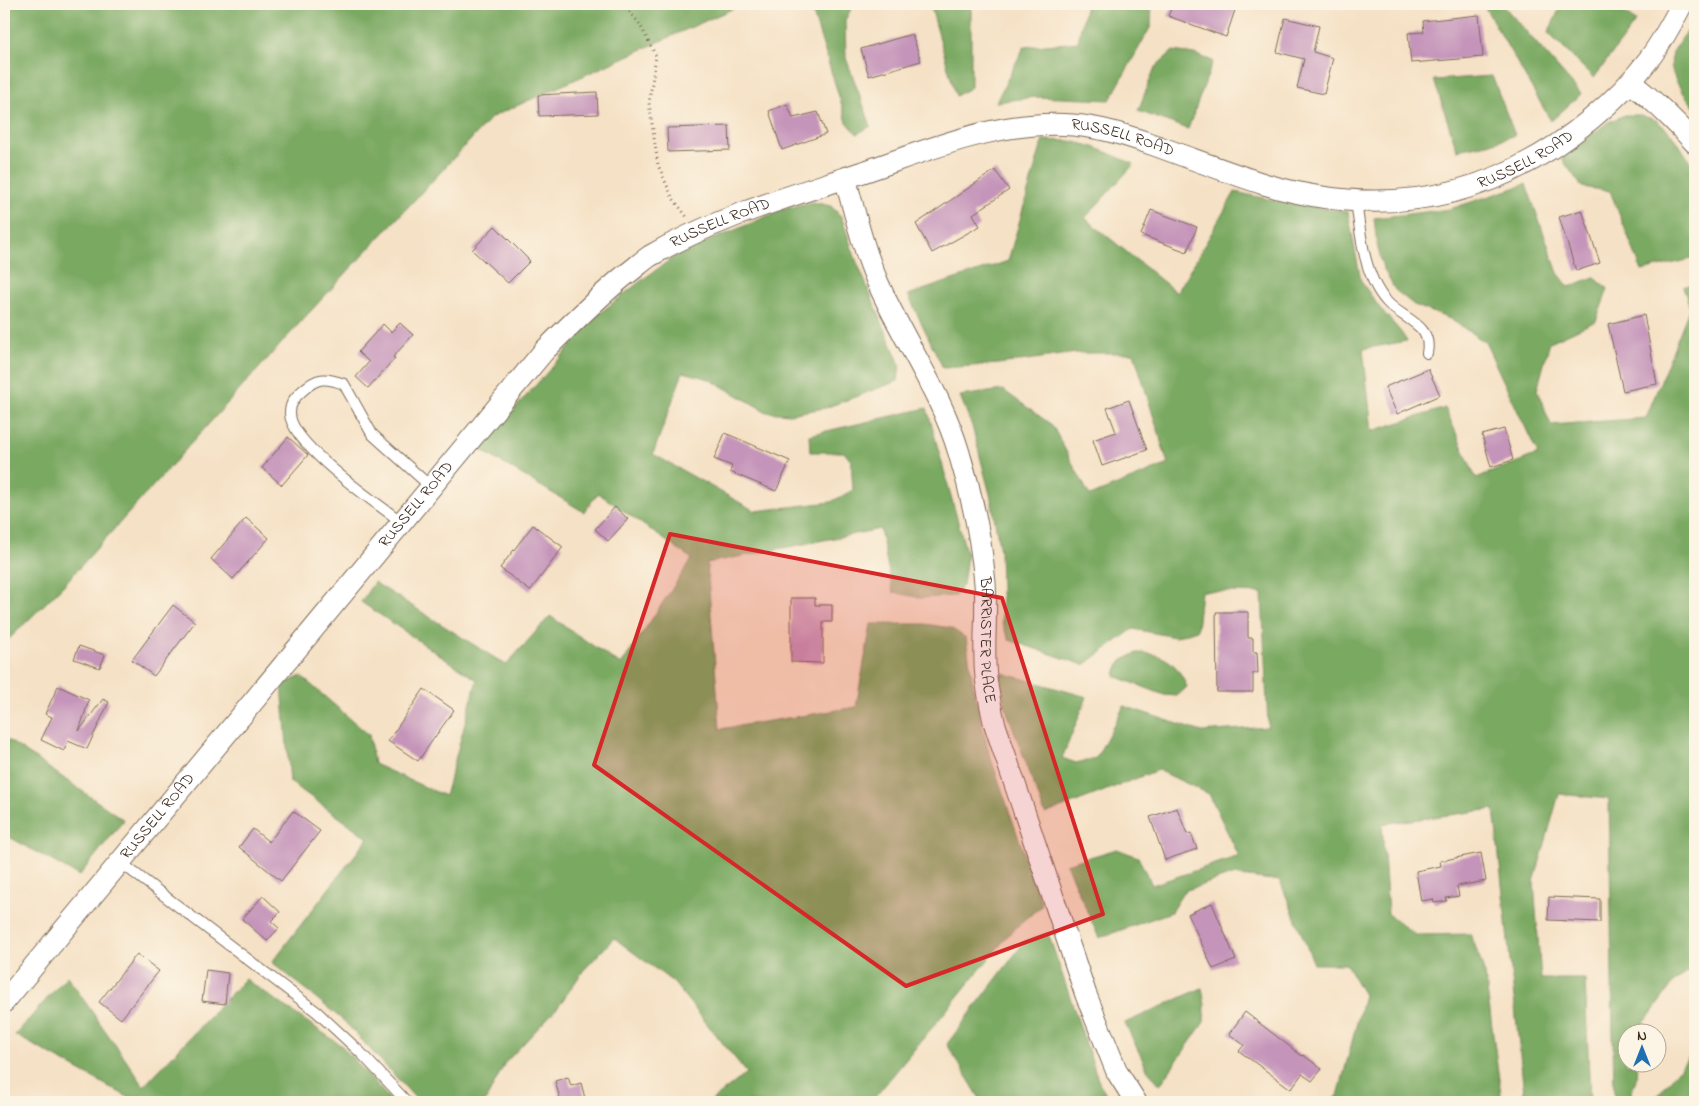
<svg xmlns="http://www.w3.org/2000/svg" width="1699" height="1106" font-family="'Indie Flower',sans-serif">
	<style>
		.forest { fill: #7aa962; stroke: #5a6a40 }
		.building { fill: #c594ba }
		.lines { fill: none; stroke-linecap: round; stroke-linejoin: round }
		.service-casing { stroke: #7c6a58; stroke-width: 12 }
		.minor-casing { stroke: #7c6a58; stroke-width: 23 }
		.path { stroke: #7c6a58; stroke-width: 3; stroke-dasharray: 1 4; stroke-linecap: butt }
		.service { stroke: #fff; stroke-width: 10 }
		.minor { stroke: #fff; stroke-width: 21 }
		.marked { fill: #d62828; fill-opacity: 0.2; stroke: #d62828; stroke-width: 4; stroke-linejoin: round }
		.labels { text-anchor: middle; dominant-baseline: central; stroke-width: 4; stroke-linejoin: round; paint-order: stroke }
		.street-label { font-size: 16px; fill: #3b2a1e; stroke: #fcf5e5 }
	</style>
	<rect width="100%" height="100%" fill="#fcf5e5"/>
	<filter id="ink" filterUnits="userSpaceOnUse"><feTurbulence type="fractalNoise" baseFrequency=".02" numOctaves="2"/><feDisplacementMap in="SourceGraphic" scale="10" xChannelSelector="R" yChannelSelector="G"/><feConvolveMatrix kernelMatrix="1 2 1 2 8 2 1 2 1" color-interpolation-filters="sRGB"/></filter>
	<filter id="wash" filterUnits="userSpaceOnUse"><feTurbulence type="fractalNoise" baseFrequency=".0096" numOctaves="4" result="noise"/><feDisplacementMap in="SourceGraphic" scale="20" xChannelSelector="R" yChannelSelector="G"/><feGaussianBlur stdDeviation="1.12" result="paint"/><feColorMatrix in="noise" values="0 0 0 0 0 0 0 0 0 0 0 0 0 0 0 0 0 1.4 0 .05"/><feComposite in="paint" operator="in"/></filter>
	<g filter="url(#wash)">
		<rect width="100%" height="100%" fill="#f5e1c5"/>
		<g class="forest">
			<polygon points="4,4 743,4 492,117 307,315 61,588 4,644"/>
			<polygon points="810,4 854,4 845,20 846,58 871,126 857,134 847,122"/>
			<polygon points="930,4 971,4 971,87 956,96"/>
			<polygon points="1086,4 1152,4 1151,26 1110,100 1035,97 996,102 1024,47 1078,42"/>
			<polygon points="1483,4 1502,4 1581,94 1551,121"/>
			<polygon points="1565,4 1612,4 1636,21 1594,78 1548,33 1560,8"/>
			<path d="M 1695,21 L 1695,108 C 1683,92 1666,74 1673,53 C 1676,44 1689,30 1695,21 Z"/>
			<polygon points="1173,51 1194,54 1213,61 1188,129 1138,111 1155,67"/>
			<polygon points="1492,76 1515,135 1488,144 1457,150 1434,80"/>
			<polygon points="1625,115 1640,115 1656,120 1673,135 1695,169 1695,258 1642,271 1610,191 1582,187 1562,159 1608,122"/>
			<polygon points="1043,140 1071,141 1094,147 1134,164 1085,218 1177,293 1235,192 1287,203 1348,212 1361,281 1379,307 1400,331 1407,341 1363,349 1372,431 1445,408 1476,478 1538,454 1485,342 1450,319 1414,305 1395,290 1383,268 1377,245 1374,218 1450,209 1526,184 1558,273 1569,287 1594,277 1608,289 1596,321 1550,342 1537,390 1551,425 1646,418 1690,307 1683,287 1695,283 1695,966 1674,982 1642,1026 1641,1033 1626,1034 1626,1064 1637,1064 1636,1079 1629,1102 1619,1102 1614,1099 1609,799 1559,794 1534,882 1541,979 1585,979 1590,1101 1588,1102 1525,1102 1494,809 1382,824 1388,914 1416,935 1471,934 1485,974 1502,1102 1329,1102 1338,1096 1364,995 1346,964 1314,964 1280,881 1232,875 1184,891 1171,912 1099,938 1066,864 1117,849 1138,857 1152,885 1239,856 1209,794 1158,770 1045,814 1006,709 999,672 1087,697 1062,758 1076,763 1096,758 1124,706 1202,732 1268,727 1262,593 1201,591 1197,630 1175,637 1133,629 1084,665 1009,640 1002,624 1000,551 991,498 972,426 960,396 1003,390 1052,425 1090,496 1168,464 1134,353 1076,353 999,364 943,368 908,295 1008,261"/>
			<polygon points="813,202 831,206 841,216 856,260 900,365 898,381 825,408 789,414 767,412 709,379 683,372 653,454 755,511 831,502 853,490 851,461 844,452 810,452 809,435 927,408 967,555 963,585 955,596 921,598 893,592 880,529 707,563 720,729 856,707 871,624 925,624 951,628 966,638 974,691 989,753 1042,905 1010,933 871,1102 710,1102 747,1073 673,982 614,938 583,971 558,1007 505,1063 485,1102 419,1102 344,1021 272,962 368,838 290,782 282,685 301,676 369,735 374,764 445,796 477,680 361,602 374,582 506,665 550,616 621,665 692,559 598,493 584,512 479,449 600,313 642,280 677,255 786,208"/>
			<path d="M 1137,653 C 1164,653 1177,662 1187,687 L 1177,696 L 1164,695 L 1115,676 C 1117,661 1124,659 1137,653 Z"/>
			<polygon points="4,737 124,820 79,876 4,834"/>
			<polygon points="1048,933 1099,1082 1110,1102 982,1102 947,1044 1025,941"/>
			<polygon points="67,976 144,1086 245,979 342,1046 392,1102 137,1102 15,1035"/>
			<polygon points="1202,988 1205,1005 1204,1022 1160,1085 1147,1069 1125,1023"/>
			<polygon points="1695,1050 1695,1102 1652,1102"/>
		</g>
		<g id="blocks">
			<g class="building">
				<polygon points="1173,4 1237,4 1226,37 1168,16"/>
				<polygon points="1479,15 1483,57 1411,63 1408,33 1424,32 1423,21"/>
				<polygon points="1285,18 1319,26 1313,52 1333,58 1324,94 1297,88 1304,59 1277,52"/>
				<polygon points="912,34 921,61 869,76 861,49"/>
				<polygon points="597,92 598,114 539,116 538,95"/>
				<polygon points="787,104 793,118 818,112 826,134 782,150 769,111"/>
				<polygon points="729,126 730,150 668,152 667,128"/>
				<polygon points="995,170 1009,190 973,214 980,226 932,253 916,224"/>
				<polygon points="1151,210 1197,227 1187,252 1141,235"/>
				<polygon points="1582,210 1600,263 1576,271 1559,217"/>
				<polygon points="495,226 530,261 508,283 472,250"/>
				<polygon points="1644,315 1657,384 1623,391 1608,324"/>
				<polygon points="400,323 413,335 393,357 395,358 368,388 356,377 369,362 358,352 383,324 391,332"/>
				<polygon points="1428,369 1440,395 1397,414 1385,387"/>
				<polygon points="1129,400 1147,450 1102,466 1093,440 1116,432 1107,408"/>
				<polygon points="1504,429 1513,460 1491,467 1482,435"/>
				<polygon points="725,433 790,461 776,491 730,472 732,466 714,459"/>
				<polygon points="288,437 308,455 282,485 262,468"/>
				<polygon points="615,507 628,519 608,541 595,529"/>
				<polygon points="246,518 269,538 233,579 211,559"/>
				<polygon points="533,525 563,547 530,591 500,568"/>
				<polygon points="791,598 815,598 815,605 832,605 832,622 823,622 823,663 791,662"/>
				<polygon points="173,605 195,622 154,676 132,660"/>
				<polygon points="1216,612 1248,612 1248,638 1253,638 1253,652 1257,652 1258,673 1253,673 1253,692 1217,692"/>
				<polygon points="79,646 105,655 100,668 74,659"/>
				<polygon points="58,686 89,700 79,731 103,699 109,702 87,749 68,741 64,751 41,740 52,717 45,714"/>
				<polygon points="424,689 454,710 418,761 388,741"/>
				<polygon points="1177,808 1187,834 1191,833 1197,849 1165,860 1150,817"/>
				<polygon points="293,811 320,831 281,881 239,847 253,829 269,842"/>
				<polygon points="1481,853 1486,881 1457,886 1459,896 1446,898 1447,901 1434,903 1433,899 1421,901 1416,871 1441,866 1440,861"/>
				<polygon points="263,896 280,912 271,921 279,928 267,941 242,919"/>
				<polygon points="1549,897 1600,899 1600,922 1548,920"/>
				<polygon points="1212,903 1236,960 1213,969 1188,914"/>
				<polygon points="137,954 159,971 121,1019 99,1002"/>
				<polygon points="206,970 228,973 225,1004 202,1001"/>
				<polygon points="1245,1012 1302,1056 1303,1055 1322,1069 1312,1081 1302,1074 1291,1089 1239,1051 1244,1045 1229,1034"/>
				<polygon points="568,1077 571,1086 581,1083 586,1102 561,1102 555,1081"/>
			</g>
		</g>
	</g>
	<g filter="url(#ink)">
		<use href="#blocks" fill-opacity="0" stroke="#7c6a58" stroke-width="1"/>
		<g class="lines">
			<defs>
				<g id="service">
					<path d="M 1356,200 C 1360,232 1364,277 1387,302 C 1402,319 1433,324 1427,353"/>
					<path d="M 402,522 C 378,505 289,443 290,413 C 290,403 295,397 302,391 C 317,377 325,377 344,384 L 372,434 L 431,487"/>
					<polyline points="120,862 317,1012 360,1052 407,1102"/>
				</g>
				<g id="minor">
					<path d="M 1631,83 C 1655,101 1675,121 1695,143"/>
					<path id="s1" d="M 845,178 C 855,213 863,249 878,283 C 903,340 941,392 959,453 C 972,495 981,538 985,583 C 987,609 984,635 985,662 C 985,682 990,702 994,722 L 1086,995 L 1117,1072 L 1136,1102"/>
					<path id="s2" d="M 4,1002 L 544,351 C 570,325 596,299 624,276 C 633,270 641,262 650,256 C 715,218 789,197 860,173 C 929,150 998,119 1073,125 C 1101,127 1128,136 1154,145 C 1190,158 1227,172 1264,184 C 1385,220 1494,200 1591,119 C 1613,101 1632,82 1649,59 C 1662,42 1672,23 1682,4"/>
				</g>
			</defs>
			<use href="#service" class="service-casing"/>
			<use href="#minor" class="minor-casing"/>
			<polyline class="path" points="623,4 639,23 656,56 649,103 658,165 672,197 687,217"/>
			<use href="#service" class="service"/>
			<use href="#minor" class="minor"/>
		</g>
	</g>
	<path class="marked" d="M 670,534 L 1002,598 L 1103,914 L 906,986 L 594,765 Z"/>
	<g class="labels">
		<g class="street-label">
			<text stroke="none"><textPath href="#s2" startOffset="1486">RUSSELL ROAD</textPath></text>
			<text stroke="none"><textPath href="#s2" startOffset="1906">RUSSELL ROAD</textPath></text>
			<text stroke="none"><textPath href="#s2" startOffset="1066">RUSSELL ROAD</textPath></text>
			<text stroke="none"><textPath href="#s2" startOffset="646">RUSSELL ROAD</textPath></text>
			<text stroke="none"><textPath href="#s1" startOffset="489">BARRISTER PLACE</textPath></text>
			<text stroke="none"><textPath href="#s2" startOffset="241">RUSSELL ROAD</textPath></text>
		</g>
	</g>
	<rect width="1699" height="1106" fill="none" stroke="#fcf5e5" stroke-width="20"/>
	<g transform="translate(1642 1048)"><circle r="24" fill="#fcf5e5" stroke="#afa495"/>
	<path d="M0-4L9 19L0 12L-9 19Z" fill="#1f6fb2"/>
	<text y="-8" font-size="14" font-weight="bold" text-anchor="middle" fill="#3b2a1e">N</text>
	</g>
</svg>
